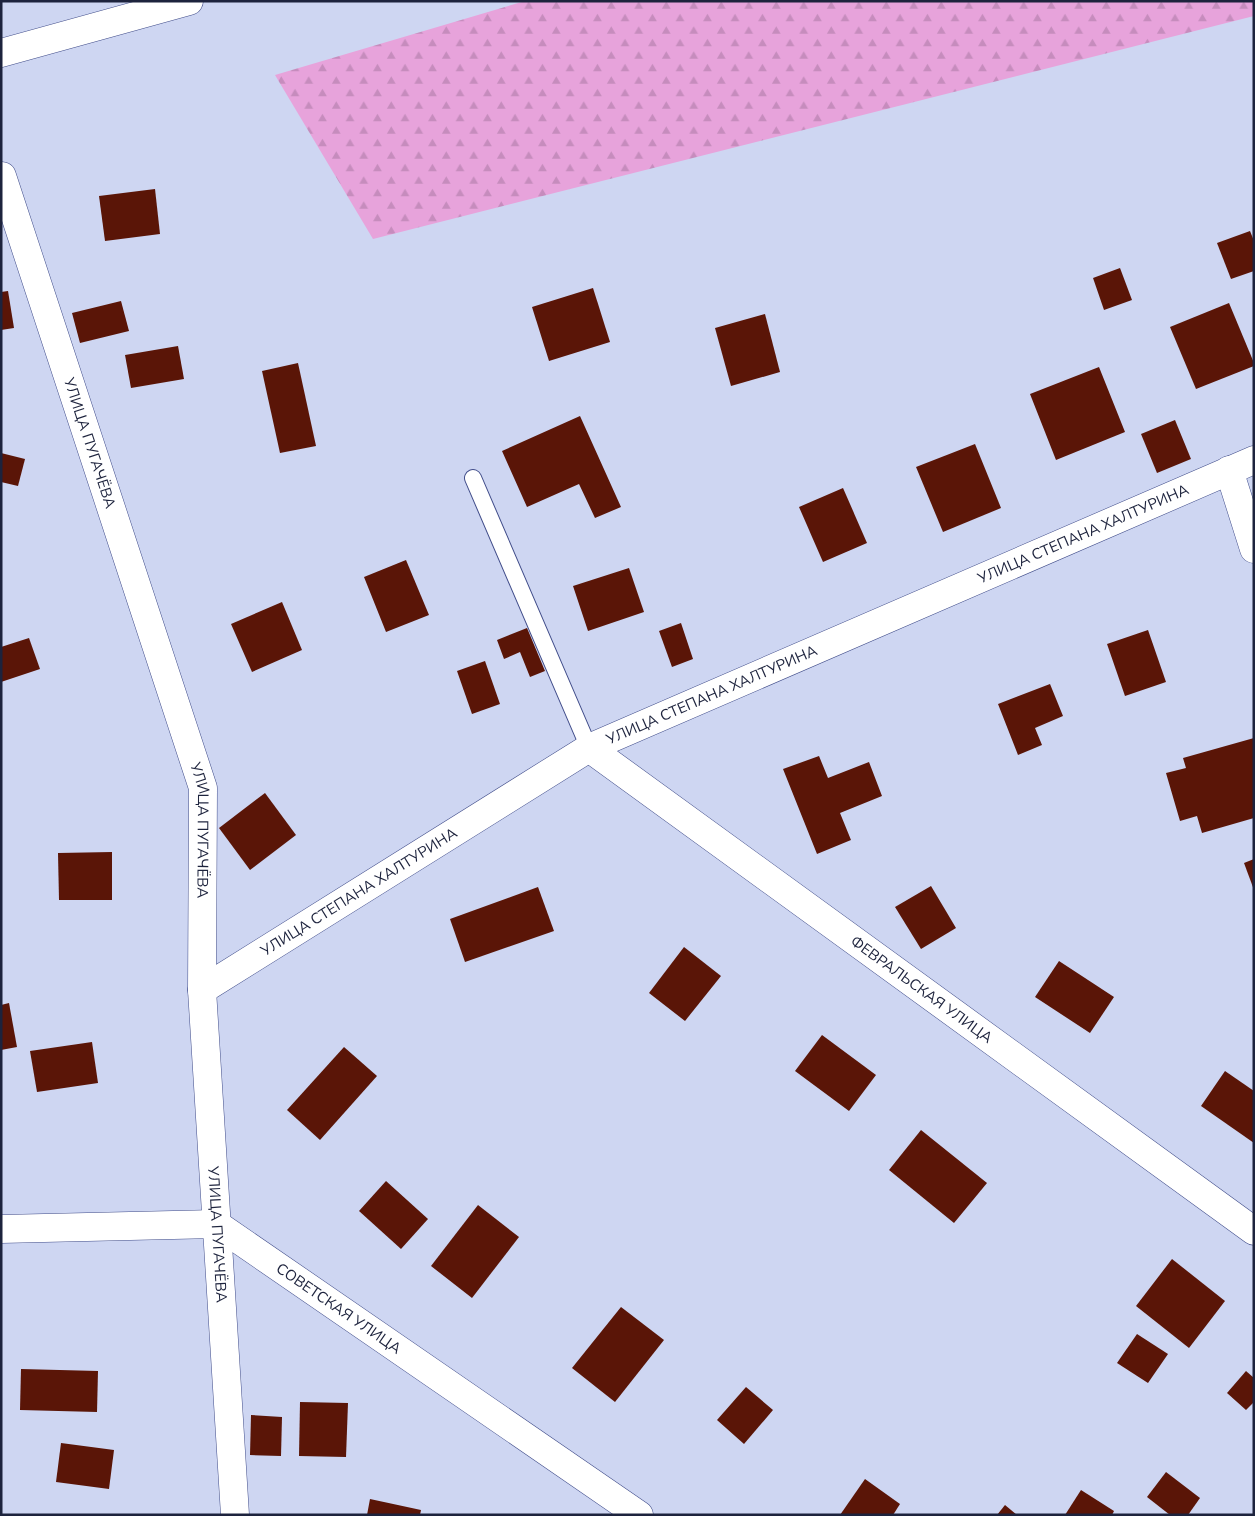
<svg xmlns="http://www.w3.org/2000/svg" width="1255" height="1516" font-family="'Nunito Sans',sans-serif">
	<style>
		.forest { fill: url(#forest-firs) }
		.building { fill: #5a1507 }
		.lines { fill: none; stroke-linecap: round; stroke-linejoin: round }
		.lane-casing { stroke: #414d8a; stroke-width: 18 }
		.street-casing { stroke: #414d8a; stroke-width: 29 }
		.lane { stroke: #fff; stroke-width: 16 }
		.street { stroke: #fff; stroke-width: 28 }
		.labels { text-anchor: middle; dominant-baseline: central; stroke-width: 5; stroke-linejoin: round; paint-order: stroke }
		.street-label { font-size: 15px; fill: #1d233d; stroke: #f5f8ff }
	</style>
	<defs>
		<pattern id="forest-firs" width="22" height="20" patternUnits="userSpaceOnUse" patternTransform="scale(1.25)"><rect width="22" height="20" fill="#e7a3db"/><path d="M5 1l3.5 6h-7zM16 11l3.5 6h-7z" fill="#c68cbd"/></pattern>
	</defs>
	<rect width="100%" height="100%" fill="#ced6f2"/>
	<polygon class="forest" points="525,1 1254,1 1254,16 373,239 275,75"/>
	<g class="building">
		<polygon points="155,189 160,234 105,241 99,196"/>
		<polygon points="1250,231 1254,241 1254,271 1231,279 1217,243"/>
		<polygon points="1120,268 1132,300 1104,310 1093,278"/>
		<polygon points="593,288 610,342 549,361 532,307"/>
		<polygon points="8,291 14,328 1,330 1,292"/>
		<polygon points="121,301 129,331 80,343 72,313"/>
		<polygon points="1229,303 1254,363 1254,366 1196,389 1170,327"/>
		<polygon points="765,314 780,372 731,386 715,328"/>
		<polygon points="178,346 184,379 131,388 125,355"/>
		<polygon points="298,363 316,446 280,453 262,371"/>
		<polygon points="1099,367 1125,432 1056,460 1030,394"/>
		<polygon points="580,416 621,507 595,518 579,484 527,507 502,451"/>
		<polygon points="1175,420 1191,459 1157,473 1141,434"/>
		<polygon points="975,444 1001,508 943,532 916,467"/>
		<polygon points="1,453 25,459 18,486 1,482"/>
		<polygon points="843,488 867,543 823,562 799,507"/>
		<polygon points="406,560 429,615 386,632 364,577"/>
		<polygon points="629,568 644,612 588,631 573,586"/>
		<polygon points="282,602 302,650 252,672 231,624"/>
		<polygon points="681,623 693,659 672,667 659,631"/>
		<polygon points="527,628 545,671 530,677 520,652 504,659 497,640"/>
		<polygon points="1148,630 1166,682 1125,696 1107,644"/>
		<polygon points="29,638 40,669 1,682 1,647"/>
		<polygon points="485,661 500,704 472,714 457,671"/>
		<polygon points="1050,684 1063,716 1035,728 1042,745 1018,755 998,704"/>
		<polygon points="1254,738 1254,818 1202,833 1197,816 1180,821 1166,773 1186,768 1183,758"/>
		<polygon points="819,756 828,778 869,762 882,796 840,813 851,840 817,854 783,769"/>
		<polygon points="265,793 296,835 250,870 219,828"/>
		<polygon points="112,852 112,900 59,900 58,853"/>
		<polygon points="1254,859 1254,890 1244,863"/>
		<polygon points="931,886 956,928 921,949 895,907"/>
		<polygon points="538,887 554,931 465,962 450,919"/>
		<polygon points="684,947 721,976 685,1021 649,993"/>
		<polygon points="1059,961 1114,997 1090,1033 1035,997"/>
		<polygon points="9,1003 17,1047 1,1050 1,1005"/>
		<polygon points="822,1035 876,1075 849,1111 795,1071"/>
		<polygon points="92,1042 98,1083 37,1092 30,1051"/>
		<polygon points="344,1047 377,1076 320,1140 287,1110"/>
		<polygon points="1225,1071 1254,1091 1254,1143 1201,1106"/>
		<polygon points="921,1130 987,1183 954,1223 889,1170"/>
		<polygon points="386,1181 428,1219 401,1249 359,1211"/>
		<polygon points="478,1205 519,1237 472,1298 431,1266"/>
		<polygon points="1172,1259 1225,1301 1189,1348 1136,1306"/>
		<polygon points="621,1307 664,1340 615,1402 572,1368"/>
		<polygon points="1137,1334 1168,1354 1148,1383 1117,1363"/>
		<polygon points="21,1369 98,1371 97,1412 20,1410"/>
		<polygon points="1246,1371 1254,1378 1254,1402 1246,1410 1227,1393"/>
		<polygon points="746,1387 773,1410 744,1444 717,1420"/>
		<polygon points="300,1402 348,1403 346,1457 299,1456"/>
		<polygon points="251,1415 282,1417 281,1456 250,1455"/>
		<polygon points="61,1443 114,1450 109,1489 56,1482"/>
		<polygon points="1166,1472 1200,1498 1188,1515 1170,1515 1147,1497"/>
		<polygon points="865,1479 900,1504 893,1515 840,1515"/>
		<polygon points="1081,1490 1114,1511 1112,1515 1065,1515"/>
		<polygon points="370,1499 421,1510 420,1515 367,1515"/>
		<polygon points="1005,1505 1017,1515 997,1515"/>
	</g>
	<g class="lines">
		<defs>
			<polyline id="lane" points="473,478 589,748"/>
			<g id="street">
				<polyline points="1,53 189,1"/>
				<path id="s1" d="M 2,176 L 203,788 L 202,990 L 235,1515"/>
				<polyline points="1229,470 1254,549"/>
				<path id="s2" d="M 589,748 L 1254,1231"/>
				<path id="s3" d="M 202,990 L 589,748 L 1254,460"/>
				<path id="s4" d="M 1,1229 L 216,1224 L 639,1515"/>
			</g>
		</defs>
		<use href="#lane" class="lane-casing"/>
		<use href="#street" class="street-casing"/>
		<use href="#lane" class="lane"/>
		<use href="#street" class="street"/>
	</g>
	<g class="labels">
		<g class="street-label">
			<text stroke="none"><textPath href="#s1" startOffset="281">УЛИЦА ПУГАЧЁВА</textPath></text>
			<text stroke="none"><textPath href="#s3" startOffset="995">УЛИЦА СТЕПАНА ХАЛТУРИНА</textPath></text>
			<text stroke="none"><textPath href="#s3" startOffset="590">УЛИЦА СТЕПАНА ХАЛТУРИНА</textPath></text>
			<text stroke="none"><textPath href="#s1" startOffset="686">УЛИЦА ПУГАЧЁВА</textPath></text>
			<text stroke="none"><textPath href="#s3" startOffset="185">УЛИЦА СТЕПАНА ХАЛТУРИНА</textPath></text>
			<text stroke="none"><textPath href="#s2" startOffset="411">ФЕВРАЛЬСКАЯ УЛИЦА</textPath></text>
			<text stroke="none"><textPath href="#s1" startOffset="1091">УЛИЦА ПУГАЧЁВА</textPath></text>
			<text stroke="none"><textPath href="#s4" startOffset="364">СОВЕТСКАЯ УЛИЦА</textPath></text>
		</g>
	</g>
	<rect width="1255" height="1516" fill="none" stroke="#1d233d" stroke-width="5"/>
</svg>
